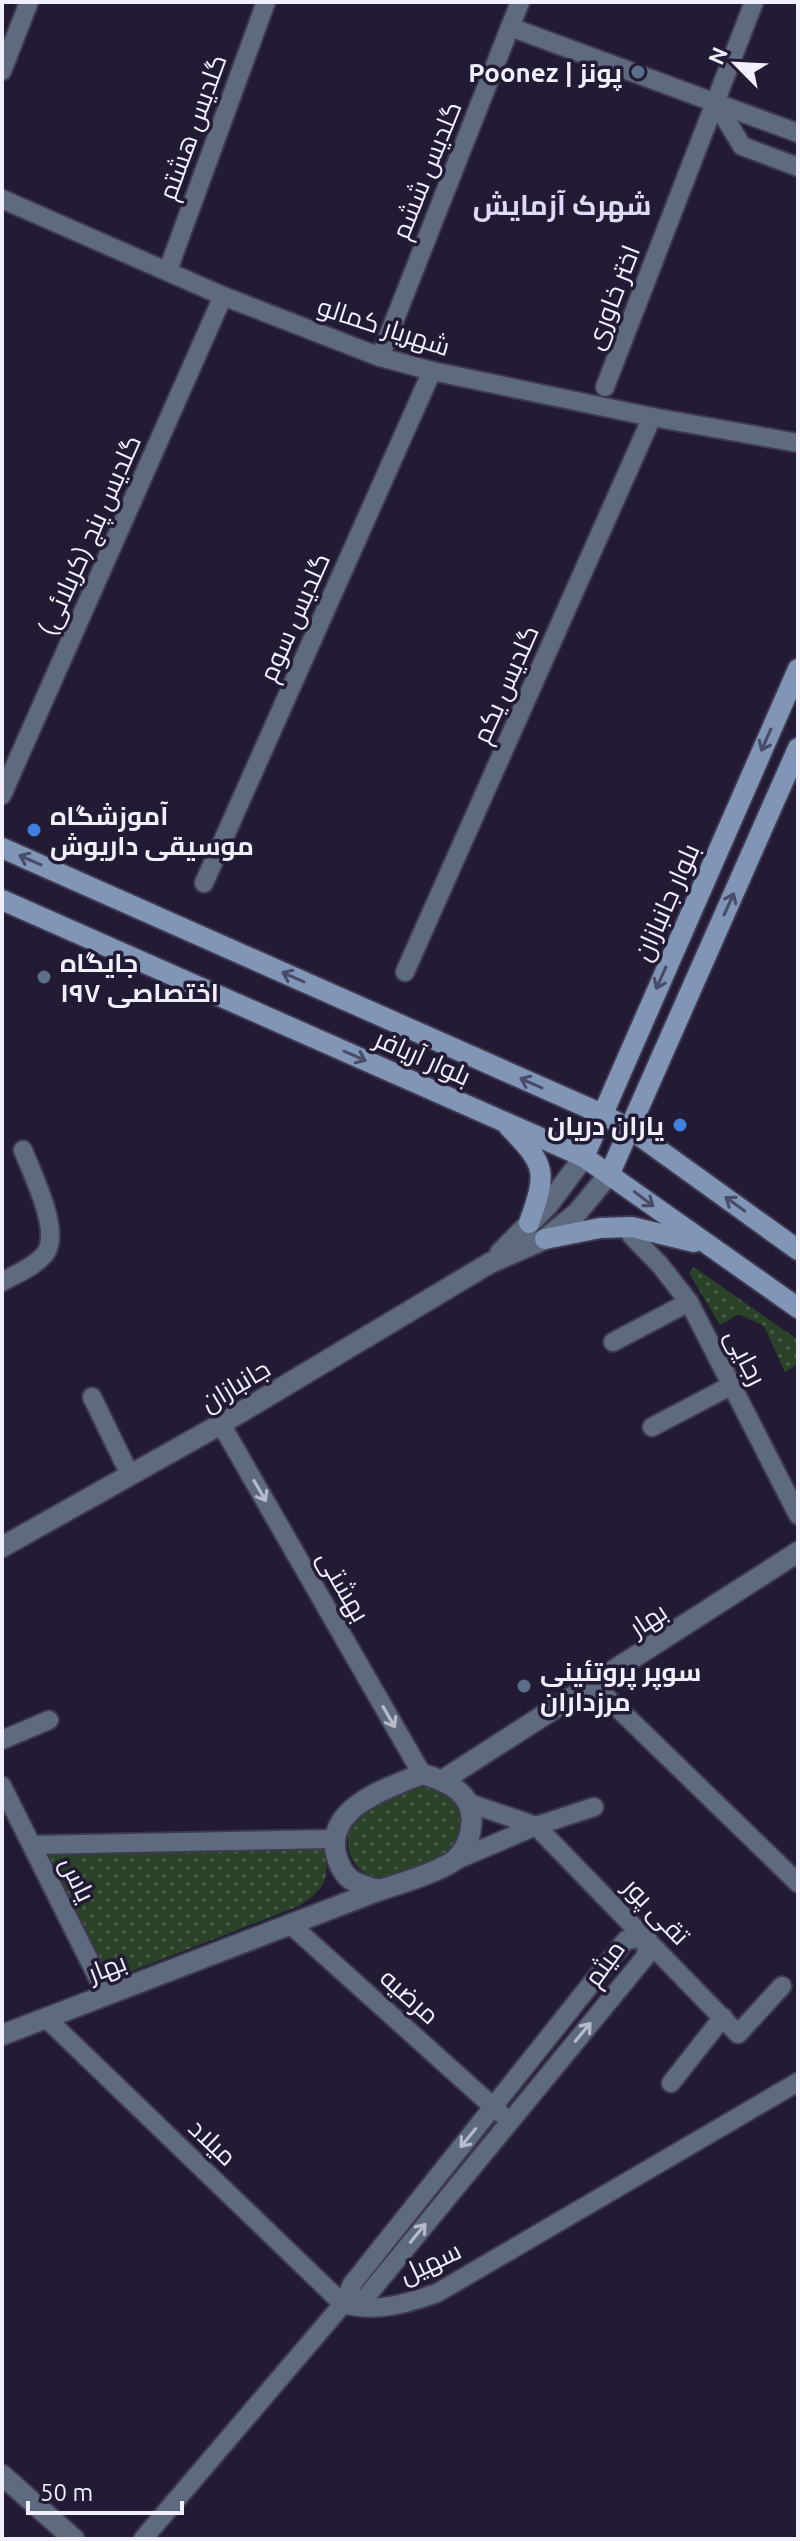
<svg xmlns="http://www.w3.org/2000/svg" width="800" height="2541" font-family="Ubuntu,Cairo,sans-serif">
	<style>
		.green { fill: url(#green-dots) }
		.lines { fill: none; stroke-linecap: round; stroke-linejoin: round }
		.minor-casing { stroke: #3f394f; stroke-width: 22 }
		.tertiary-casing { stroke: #3f394f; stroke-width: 24 }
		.secondary-casing { stroke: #3f394f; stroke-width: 24 }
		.minor { stroke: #5e6b7f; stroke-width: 18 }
		.tertiary { stroke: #5e6b7f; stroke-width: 20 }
		.secondary { stroke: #8196b7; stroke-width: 20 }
		.oneway { stroke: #484c68 }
		.oneway2 { stroke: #b6bacb }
		.service-dot { fill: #5c6f8a; stroke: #221b33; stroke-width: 3 }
		.shop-dot { fill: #3f7fe0; stroke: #221b33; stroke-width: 3 }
		.labels { text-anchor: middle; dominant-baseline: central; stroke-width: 7; stroke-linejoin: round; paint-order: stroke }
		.poi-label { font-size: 26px; font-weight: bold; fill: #f1eefe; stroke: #221b33; text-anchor: start }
		.street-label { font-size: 26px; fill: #f1eefe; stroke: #221b33 }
		.neighbourhood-label { font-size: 28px; font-weight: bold; fill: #e0d9f9; stroke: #221b33 }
	</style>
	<defs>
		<pattern id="green-dots" width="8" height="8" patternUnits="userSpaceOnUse" patternTransform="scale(2)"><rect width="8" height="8" fill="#2a4328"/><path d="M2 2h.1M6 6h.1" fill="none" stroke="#495e48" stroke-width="1.8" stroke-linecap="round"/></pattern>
	</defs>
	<rect width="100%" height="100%" fill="#221b33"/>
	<g class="green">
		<polygon points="694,1267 798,1340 798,1364 785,1372 764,1326 739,1314 720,1325 689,1273"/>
		<path d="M 421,1786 C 453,1791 476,1814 456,1846 C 447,1859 405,1873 389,1877 C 360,1884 339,1851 352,1825 C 364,1803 399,1794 421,1786 Z"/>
		<path d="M 323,1847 C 331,1878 326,1888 299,1906 L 109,1980 L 47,1853 Z"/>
	</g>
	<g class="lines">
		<defs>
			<g id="minor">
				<polyline points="510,27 716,103 742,146 798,167"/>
				<polyline points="2,71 29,2"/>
				<polyline points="716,103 798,133"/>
				<polyline points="2,199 223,296 380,357 432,371 652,417 798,443"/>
				<polyline points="168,270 266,2"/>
				<polyline points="380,357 520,2"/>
				<polyline points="605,387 754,2"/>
				<polyline points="2,795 223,296"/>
				<polyline points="204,883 432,371"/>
				<polyline points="405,972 652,417"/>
				<polyline points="631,1235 660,1265 689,1302 798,1515"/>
				<path d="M 2,1282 C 16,1274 34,1267 45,1254 C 62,1232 32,1174 23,1150"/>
				<polyline points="613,1342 689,1302"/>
				<polyline points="92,1397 130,1475"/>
				<polyline points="221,1424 422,1774"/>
				<polyline points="652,1427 732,1385"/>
				<polyline points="594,1685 798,1883"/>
				<polyline points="2,1740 49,1720"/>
				<polyline points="2,1786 106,1994"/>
				<polyline points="469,1803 536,1826 738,2034 782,1986"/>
				<polyline points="33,1845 333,1839"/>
				<polyline points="454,1861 536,1826 594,1807"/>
				<polyline points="291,1925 500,2113"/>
				<polyline points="46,2018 343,2304"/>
				<polyline points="671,2083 723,2017"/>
				<polyline points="346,2303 366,2297 646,1956 647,1937"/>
				<polyline points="343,2304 352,2284 626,1940 647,1937"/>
				<path d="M 143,2539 L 343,2304 C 376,2313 405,2304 437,2293 L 798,2082"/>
			</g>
			<g id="tertiary">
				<polyline points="500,1253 548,1205 584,1157"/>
				<polyline points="2,1547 221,1424 490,1263 545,1239 577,1213 610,1173"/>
				<path d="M 422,1774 C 448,1781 476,1794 471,1827 C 470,1839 464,1852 455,1860 C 439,1872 399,1884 380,1890 C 355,1884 343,1881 336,1854 C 326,1807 386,1789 422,1774 Z"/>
				<polyline points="443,1780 798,1552"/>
				<polyline points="2,2035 380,1890"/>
				<polyline points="2,2475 74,2539"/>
			</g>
			<g id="secondary">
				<polyline points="2,848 602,1114 630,1129 798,1250"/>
				<polyline points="2,900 584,1157 798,1308"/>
				<path d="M 509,1127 C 547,1166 547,1172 529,1223"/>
				<polyline points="584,1157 798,669"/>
				<polyline points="610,1173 798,748"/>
				<polyline points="545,1239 600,1228 632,1227 694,1242"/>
			</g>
		</defs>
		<use href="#minor" class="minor-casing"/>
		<use href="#tertiary" class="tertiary-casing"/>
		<use href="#secondary" class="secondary-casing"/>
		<use href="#minor" class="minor"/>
		<use href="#tertiary" class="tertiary"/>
		<use href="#secondary" class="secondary"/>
	</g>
	<defs><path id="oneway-shaft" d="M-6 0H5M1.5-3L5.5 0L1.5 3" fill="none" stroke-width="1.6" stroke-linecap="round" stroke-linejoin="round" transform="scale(2)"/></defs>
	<g class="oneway">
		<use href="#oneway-shaft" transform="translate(766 740) rotate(114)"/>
		<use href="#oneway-shaft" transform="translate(30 860) rotate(-156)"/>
		<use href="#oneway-shaft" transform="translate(729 904) rotate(-66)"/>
		<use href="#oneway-shaft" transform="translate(293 977) rotate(-156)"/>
		<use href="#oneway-shaft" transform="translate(661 978) rotate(114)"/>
		<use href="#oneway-shaft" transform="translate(355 1056) rotate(24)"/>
		<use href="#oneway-shaft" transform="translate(531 1083) rotate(-156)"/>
		<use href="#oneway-shaft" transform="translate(644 1199) rotate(37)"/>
		<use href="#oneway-shaft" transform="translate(735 1204) rotate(-144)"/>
	</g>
	<g class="oneway2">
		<use href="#oneway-shaft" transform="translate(260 1491) rotate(60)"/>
		<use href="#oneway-shaft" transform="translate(389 1717) rotate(60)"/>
		<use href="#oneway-shaft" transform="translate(583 2032) rotate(-50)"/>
		<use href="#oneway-shaft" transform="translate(468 2138) rotate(129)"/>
		<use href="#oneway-shaft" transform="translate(418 2233) rotate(-51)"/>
	</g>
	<g class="service-dot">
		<circle cx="638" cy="72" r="8"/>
		<circle cx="44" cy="977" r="8"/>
		<circle cx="524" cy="1686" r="8"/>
	</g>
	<g class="shop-dot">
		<circle cx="34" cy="830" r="8"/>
		<circle cx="680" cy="1125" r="8"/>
	</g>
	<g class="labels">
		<g class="poi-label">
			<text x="622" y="72" text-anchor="end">Poonez | پونز</text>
			<text x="50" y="815">آموزشگاه<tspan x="50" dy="30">موسیقی داریوش</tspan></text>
			<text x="60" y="962">جایگاه<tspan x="60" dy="30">اختصاصی ۱۹۷</tspan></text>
			<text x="664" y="1125" text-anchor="end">یاران دریان</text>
			<text x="540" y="1671">سوپر پروتئینی<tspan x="540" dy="30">مرزداران</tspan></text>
		</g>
		<g class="street-label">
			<text transform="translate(192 127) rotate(-70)">گلدیس هشتم</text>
			<text transform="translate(426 170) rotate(-68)">گلدیس ششم</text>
			<text transform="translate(612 297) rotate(-69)">اختر خاوری</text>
			<text transform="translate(384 326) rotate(18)">شهریار کمالو</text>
			<text transform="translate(89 535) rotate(-66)">گلدیس پنج (کربلائی)</text>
			<text transform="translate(294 617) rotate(-66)">گلدیس سوم</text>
			<text transform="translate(505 684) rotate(-66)">گلدیس یکم</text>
			<text transform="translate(666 902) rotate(-66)">بلوار جانبازان</text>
			<text transform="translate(423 1057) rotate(24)">بلوار آریافر</text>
			<text transform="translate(746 1357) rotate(63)">رجایی</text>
			<text transform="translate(235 1385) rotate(-31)">جانبازان</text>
			<text transform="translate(344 1586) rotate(60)">بهشتی</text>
			<text transform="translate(648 1619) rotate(-33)">بهار</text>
			<text transform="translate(78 1879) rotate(64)">یاس</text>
			<text transform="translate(657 1911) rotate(46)">تقی پور</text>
			<text transform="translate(604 1963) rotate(-54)">میثم</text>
			<text transform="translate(107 1967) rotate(-21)">بهار</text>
			<text transform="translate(410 1996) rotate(42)">مرضیه</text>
			<text transform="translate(213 2142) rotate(44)">میلاد</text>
			<text transform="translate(430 2262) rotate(-25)">سهیل</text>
		</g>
		<g class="neighbourhood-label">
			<text x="562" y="204">شهرک آزمایش</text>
		</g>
	</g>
	<rect width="800" height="2541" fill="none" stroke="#f1eefe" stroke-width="8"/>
	<g transform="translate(736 64) rotate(294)" stroke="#221b33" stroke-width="6" paint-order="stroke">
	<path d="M0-6L14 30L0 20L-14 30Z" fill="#f1eefe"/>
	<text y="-12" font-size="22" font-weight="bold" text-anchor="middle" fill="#f1eefe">N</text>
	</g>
	<path d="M28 2501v12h154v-12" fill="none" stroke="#f1eefe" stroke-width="4"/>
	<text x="40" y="2501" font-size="24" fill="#f1eefe" stroke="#221b33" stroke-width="6" paint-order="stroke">50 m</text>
</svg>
